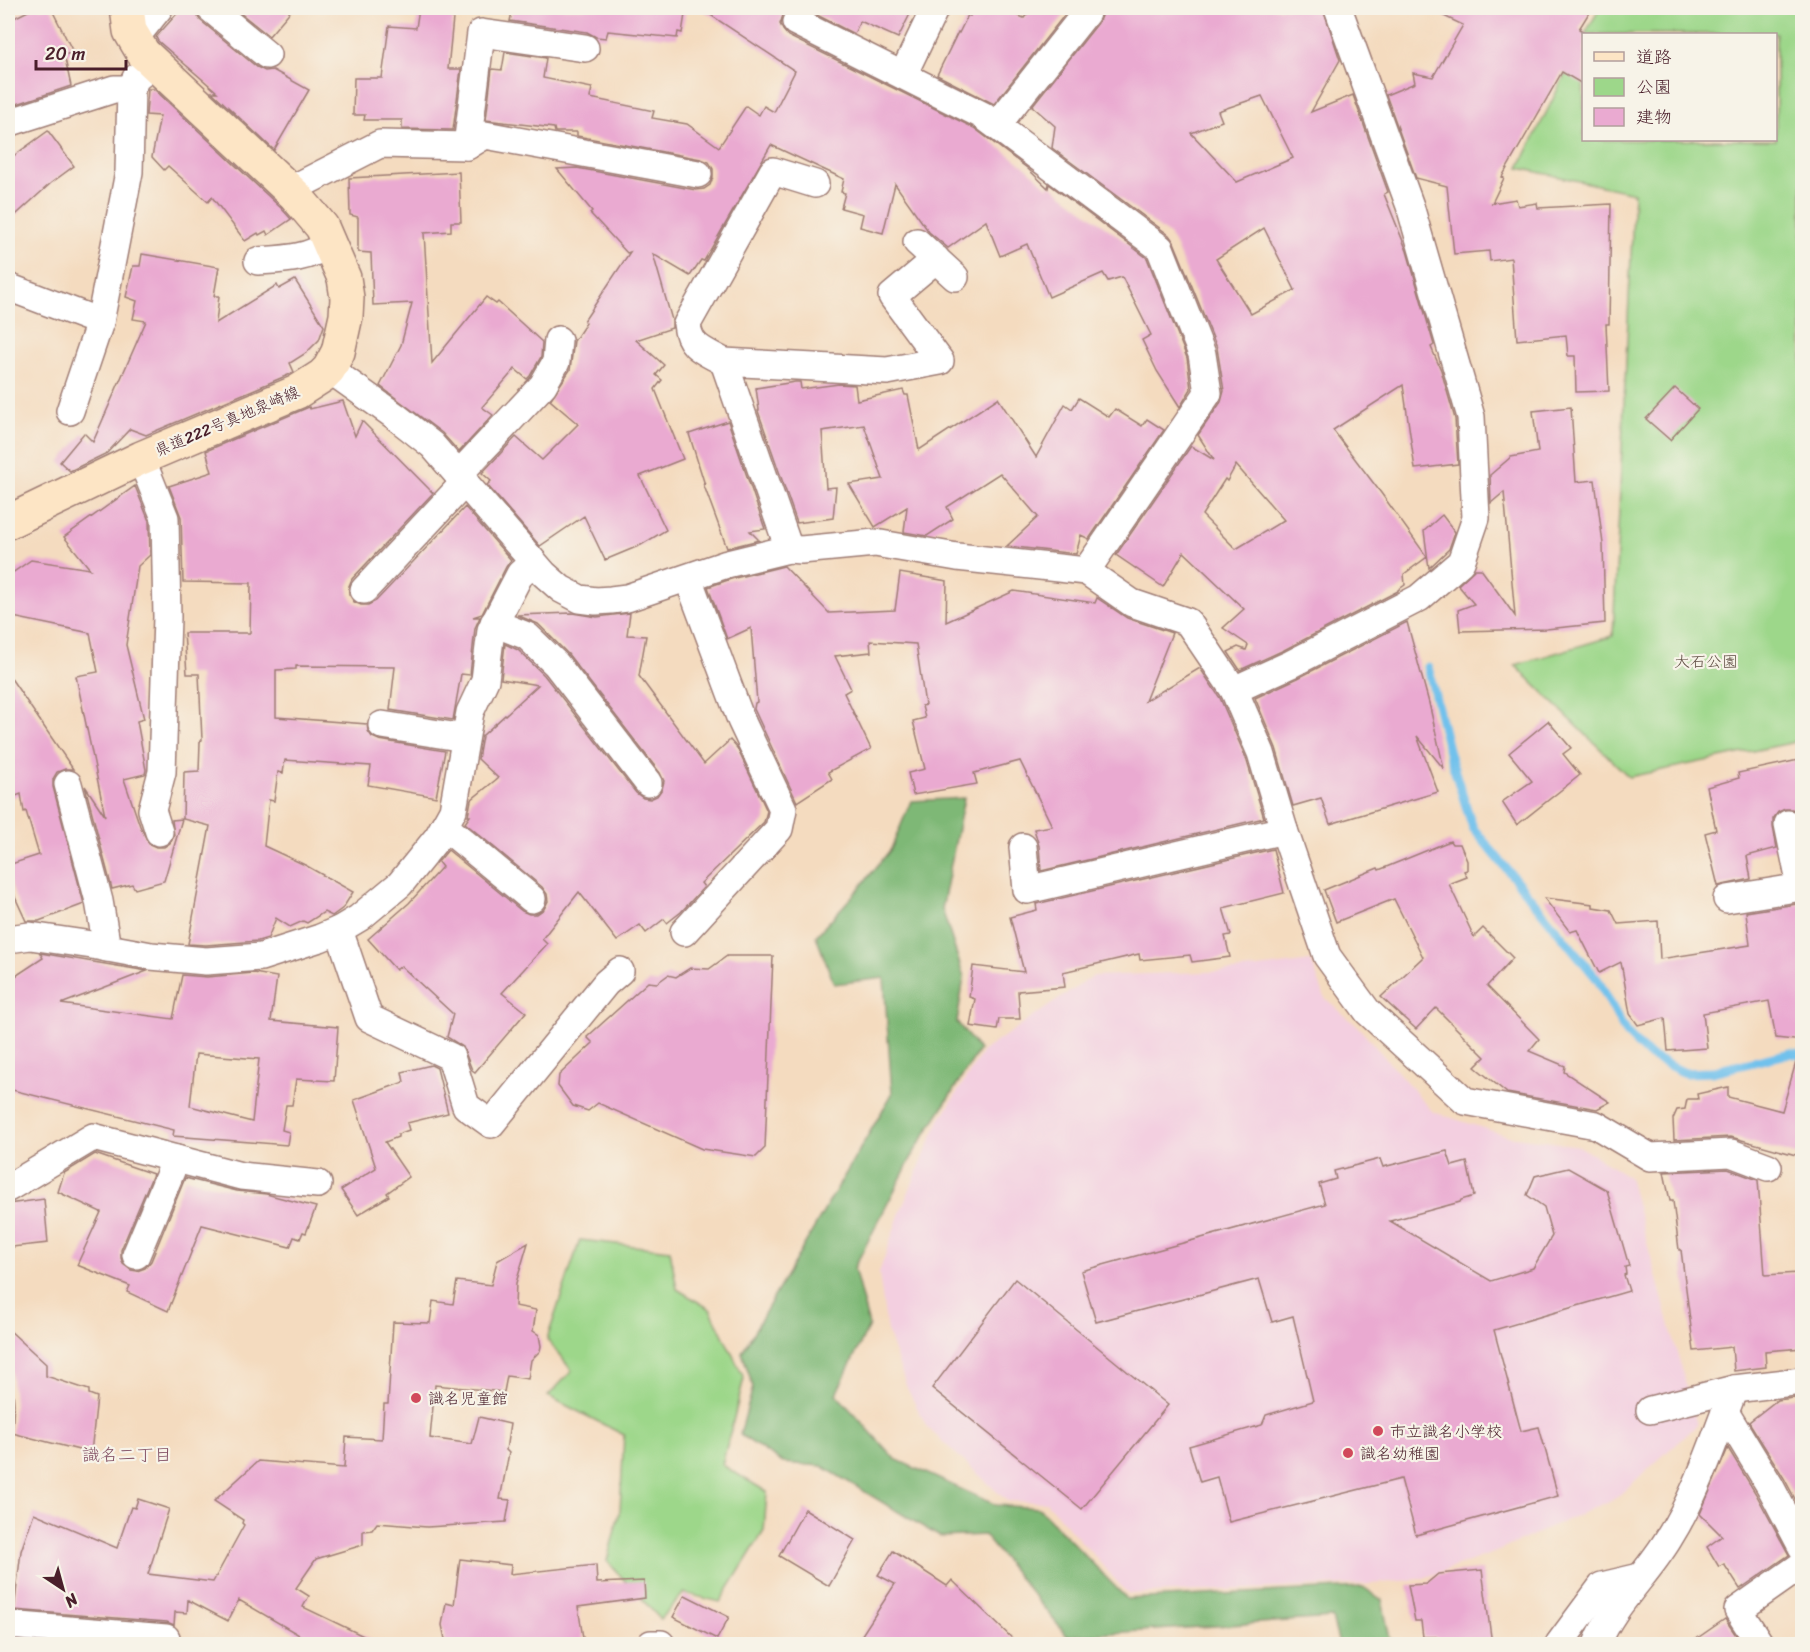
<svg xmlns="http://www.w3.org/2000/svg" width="1810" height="1652" font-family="Sriracha,'Klee One',sans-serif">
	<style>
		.built { fill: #f3cfe0 }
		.green { fill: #9dd78a; stroke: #747b5a; stroke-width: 1.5 }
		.forest { fill: #7eb876; stroke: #646c50; stroke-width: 1.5 }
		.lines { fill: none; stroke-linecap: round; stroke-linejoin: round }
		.stream { stroke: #71c1ec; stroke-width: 9 }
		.building { fill: #eaaad1; fill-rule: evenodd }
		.minor-casing { stroke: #9f7d75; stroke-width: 30 }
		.secondary-casing { stroke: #9f7d75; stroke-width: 36 }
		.minor { stroke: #fff; stroke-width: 27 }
		.secondary { stroke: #fde5c5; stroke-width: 33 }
		.poi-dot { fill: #d1495b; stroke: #f7f3e8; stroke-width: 2 }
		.labels { text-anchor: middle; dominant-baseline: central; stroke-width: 4.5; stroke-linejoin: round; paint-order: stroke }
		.street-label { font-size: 16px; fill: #4a1f2b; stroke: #f7f3e8 }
		.park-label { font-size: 16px; fill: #5f4d43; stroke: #f7f3e8 }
		.poi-label { font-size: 16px; fill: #4a1f2b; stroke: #f7f3e8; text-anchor: start }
		.neighbourhood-label { font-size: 18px; fill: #825065; stroke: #f7f3e8 }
	</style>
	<rect width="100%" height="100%" fill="#f7f3e8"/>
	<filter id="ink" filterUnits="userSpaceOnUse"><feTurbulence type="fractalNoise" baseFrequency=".0167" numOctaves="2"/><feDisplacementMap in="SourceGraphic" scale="12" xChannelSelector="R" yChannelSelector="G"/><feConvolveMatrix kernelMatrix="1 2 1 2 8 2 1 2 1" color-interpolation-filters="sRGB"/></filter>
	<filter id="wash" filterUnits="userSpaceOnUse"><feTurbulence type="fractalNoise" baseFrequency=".008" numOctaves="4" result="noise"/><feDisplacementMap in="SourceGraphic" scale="24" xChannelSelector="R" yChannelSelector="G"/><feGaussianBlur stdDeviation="1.35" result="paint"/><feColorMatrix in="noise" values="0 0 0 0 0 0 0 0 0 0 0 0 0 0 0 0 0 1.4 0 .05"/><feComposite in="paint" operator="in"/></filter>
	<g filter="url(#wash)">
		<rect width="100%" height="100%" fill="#f4dbbf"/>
		<polygon class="built" points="1311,961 1325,998 1358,1027 1433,1112 1508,1136 1579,1146 1629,1177 1697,1425 1616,1498 1496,1552 1421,1579 1370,1584 1128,1594 1046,1502 1007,1501 927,1427 907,1388 887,1331 879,1273 899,1215 938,1123 983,1051 1093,976 1235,971"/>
		<g class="green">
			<polygon points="1600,8 1802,8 1802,742 1795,742 1629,777 1515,665 1613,636 1634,193 1519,168 1583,38 1584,140 1776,140 1776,34 1585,34"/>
			<polygon points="580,1240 670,1250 677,1289 710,1309 744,1378 722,1465 767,1492 764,1531 720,1602 684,1593 660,1619 607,1561 620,1510 624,1435 548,1396 572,1371 547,1339"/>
		</g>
		<polygon class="forest" points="964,798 942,909 964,977 957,1022 979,1050 916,1149 854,1268 869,1326 836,1394 895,1459 996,1505 1039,1508 1127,1599 1363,1587 1382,1600 1391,1644 1339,1644 1332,1618 1067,1636 984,1535 940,1537 822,1466 783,1463 740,1435 753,1387 742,1352 892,1094 884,978 834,984 816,936 857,891 891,849 911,801"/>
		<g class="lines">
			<polyline class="stream" points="1428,667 1449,753 1473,828 1598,980 1626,1033 1648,1055 1685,1073 1711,1072 1791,1053 1802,1055"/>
		</g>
		<g id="blocks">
			<g class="building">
				<polygon points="34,8 51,8 74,54 64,54 71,86 8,107 8,21"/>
				<polygon points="182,8 195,8 196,14 200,20 257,67 265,71 273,70 309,90 274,150 212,92 217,92 158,41 156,37"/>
				<polygon points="234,8 293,8 269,36"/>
				<polygon points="419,8 454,8 448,69 461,69 453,130 402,129 402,120 364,120 365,115 353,115 354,78 382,78 389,26 416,28"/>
				<polygon points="513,8 686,8 682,33 678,32 677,38 608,31 606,38 596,37 587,32 510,21"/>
				<polygon points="700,8 786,8 780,24 783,30 788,36 974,128 1027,168 1048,188 1049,184 1147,258 1187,358 1191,389 1180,407 1157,371 1142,340 1151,335 1122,277 1108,281 1103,273 1049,297 1027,244 1000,256 986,221 948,248 929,232 895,184 883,233 860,227 863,214 841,208 845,193 841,192 844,179 771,145 704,261 701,260 690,276 653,254 672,320 672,328 636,340 664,365 656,375 662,380 655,389 683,459 640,476 666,530 641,545 605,560 584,516 540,546 487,485 491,481 482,473 516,437 542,460 578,424 550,400 570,370 574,341 586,323 584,321 630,252 627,253 590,213 592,211 557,169 577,168 696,190 704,189 710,185 713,177 713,169 709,162 701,159 577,136 577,132 555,132 554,128 486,120 492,69 502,70 505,52 546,58 543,78 592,88 590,98 654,111 652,118 687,124 719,147 746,106 759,115 764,106 774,112 795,71"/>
				<polygon points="819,8 913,8 898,38 860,21 854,34 817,15"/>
				<polygon points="974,8 1000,8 1024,18 1032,8 1070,8 994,104 937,75 958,32 959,33 968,15 970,16"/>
				<path d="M 1101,8 L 1323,8 L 1340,60 L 1311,112 L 1353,95 L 1388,192 L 1384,194 L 1407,251 L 1434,345 L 1431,347 L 1441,370 L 1455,419 L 1458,464 L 1415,469 L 1403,385 L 1333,430 L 1381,493 L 1427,557 L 1404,574 L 1405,585 L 1398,590 L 1398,591 L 1284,650 L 1240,670 L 1228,652 L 1238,647 L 1246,650 L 1248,645 L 1223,628 L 1244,609 L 1184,552 L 1163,587 L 1116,555 L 1191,446 L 1214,460 L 1198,435 L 1221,402 L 1224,391 L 1217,348 L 1174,242 L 1169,235 L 1052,148 L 1055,126 L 1032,106 L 1098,23 L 1101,16 ZM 1262,96 L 1293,158 L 1237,182 L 1191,133 L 1222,121 L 1218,111 ZM 1264,228 L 1295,290 L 1251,314 L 1216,259 ZM 1236,465 L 1284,520 L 1236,549 L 1202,515 L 1225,479 L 1227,481 Z"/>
				<polygon points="1427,8 1592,8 1579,29 1584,32 1584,85 1562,72 1502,177 1504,178 1492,203 1516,199 1518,206 1537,203 1538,208 1611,204 1609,324 1606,324 1609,391 1576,392 1575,356 1568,356 1566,335 1517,340 1511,258 1490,261 1489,251 1454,254 1447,186 1416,178 1386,95 1415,83 1413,73 1433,77 1463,25"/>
				<polygon points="148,89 154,89 281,208 291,219 268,235 266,231 259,235 258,233 245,241 212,197 208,202 168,166 164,170 152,157 160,116 146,115"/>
				<polygon points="48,131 74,166 51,183 8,222 8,160"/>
				<polygon points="459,172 461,222 451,222 451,231 424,233 432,363 486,297 496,304 498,302 542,342 541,357 530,376 527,379 515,369 482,407 493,415 459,452 442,433 380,386 401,345 412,303 373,305 371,253 358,252 358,217 350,215 349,178"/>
				<polygon points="142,254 219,267 214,296 219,296 216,323 277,285 279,289 295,280 324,326 319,340 306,353 290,363 294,372 288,375 146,435 130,429 107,453 70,471 60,462 84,433 93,442 146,321 133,319 137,301 126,297 133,266 140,266"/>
				<polygon points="795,382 800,382 801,389 839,384 855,385 857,400 903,390 905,395 908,395 919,450 998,398 1036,457 1065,404 1072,409 1079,398 1109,417 1115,409 1142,426 1147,419 1164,430 1089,539 1081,535 1076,554 1007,546 1038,517 1000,473 947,507 953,519 927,536 904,532 907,507 875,527 849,484 883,479 864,425 822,431 826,488 836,487 833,518 797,523 758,411 759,410 756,388"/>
				<polygon points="1675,388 1698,409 1670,440 1646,419"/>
				<polygon points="343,401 355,436 362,421 433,493 352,579 349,586 349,594 354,602 361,605 368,605 376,601 465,507 511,560 506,567 482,614 473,617 480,617 475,628 470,675 461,674 453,720 390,710 395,667 296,666 296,669 276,670 276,717 367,724 368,731 372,737 379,740 445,751 436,797 368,785 371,766 285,760 283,773 278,772 274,801 269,800 264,846 305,865 353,892 343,908 332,916 324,912 307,923 303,921 290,927 276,918 268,938 258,941 206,945 188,944 210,826 183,819 184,772 199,771 200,742 202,740 199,674 187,674 184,633 250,633 251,583 183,582 181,517 169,486 212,472 206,451 309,407 310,409"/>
				<polygon points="1571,407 1576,482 1595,480 1603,544 1605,623 1546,629 1460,631 1458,610 1474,604 1458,585 1475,569 1481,569 1515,616 1504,492 1491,503 1490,475 1511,457 1538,452 1533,411"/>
				<polygon points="728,421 765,529 750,531 759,540 727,548 703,483 705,485 689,434"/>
				<polygon points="135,486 149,521 150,555 138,566 126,645 144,719 137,721 146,770 145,774 124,779 140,826 149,844 156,847 164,847 170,843 174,835 172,820 182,819 164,881 135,889 132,884 112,889 85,786 105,816 76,676 98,672 90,633 8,616 8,576 31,560 90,569 64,537"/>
				<polygon points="1442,515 1455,532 1449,549 1429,568 1424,531"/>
				<polygon points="784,566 829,613 895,610 900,573 947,581 946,622 1014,591 1095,603 1097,598 1127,618 1172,633 1145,701 1200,668 1220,698 1246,758 1264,818 1041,871 1039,846 1034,829 1052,826 1020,761 974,773 977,784 913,795 908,773 925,769 913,721 925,718 922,706 925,705 916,644 870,641 871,652 835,656 851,689 844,693 871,749 828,772 832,779 797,802 754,709 755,703 757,702 751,628 727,639 708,587 731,579"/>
				<polygon points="572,613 597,617 630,613 627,635 646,636 639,676 704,764 730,740 737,748 767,811 764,822 701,883 704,887 681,912 667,923 664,919 646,933 640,925 617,941 579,892 542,939 547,944 502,993 526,1012 475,1072 472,1070 463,1047 447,1037 453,1014 401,966 396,970 368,939 409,903 442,867 438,862 448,850 522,911 529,914 537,914 544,909 548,901 547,894 542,887 465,823 470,816 468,816 471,800 498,778 478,759 482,736 538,685 501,679 505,644 518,650 544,675 636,793 643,798 650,799 657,796 662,789 664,781 660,773 568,654 538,624 517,615"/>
				<polygon points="1407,622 1429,703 1444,769 1417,736 1438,792 1330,824 1321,798 1293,806 1276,748 1255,698 1298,678"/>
				<polygon points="8,674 73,769 65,769 57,772 53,779 53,787 84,904 39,921 26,921 15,897 8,872 8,865 39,855 26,811 24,812 21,794 8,799"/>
				<polygon points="1548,721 1571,748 1563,754 1580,775 1517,825 1502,802 1532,781 1509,753"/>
				<polygon points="1803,759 1803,819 1799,813 1792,809 1785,809 1778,812 1773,819 1773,827 1777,848 1747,856 1751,879 1718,886 1705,833 1716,830 1707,787 1739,778 1738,773"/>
				<polygon points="1450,841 1452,844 1460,844 1467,861 1467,870 1464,871 1467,877 1449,884 1474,937 1483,928 1513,958 1487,986 1539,1039 1529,1051 1565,1066 1564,1072 1610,1102 1597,1109 1507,1093 1475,1067 1485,1057 1436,1008 1416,1029 1381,997 1423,957 1394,899 1336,922 1324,890 1378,868 1379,870"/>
				<polygon points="1273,849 1284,893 1223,908 1231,935 1225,936 1230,957 1192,962 1190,955 1140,960 1139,954 1063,972 1065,987 1018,991 1020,1019 999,1019 997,1030 970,1026 975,999 969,997 973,966 1024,972 1010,917 1037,910 1036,904"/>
				<polygon points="1544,898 1593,904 1593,907 1611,910 1618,924 1658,921 1660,959 1750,945 1746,912 1803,903 1803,1041 1776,1038 1769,1001 1703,1013 1707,1048 1668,1051 1665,1018 1638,1025 1630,1014 1621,962 1599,973 1577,930 1570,932"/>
				<path d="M 40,953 L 147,971 L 61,1004 L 173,1019 L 182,975 L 207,977 L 254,973 L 277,977 L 271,1021 L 338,1027 L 334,1081 L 296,1079 L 292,1105 L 286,1105 L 282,1130 L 289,1132 L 287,1145 L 173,1136 L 174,1130 L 8,1089 L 8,981 L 43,958 ZM 196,1054 L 259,1059 L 252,1122 L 190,1106 Z"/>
				<polygon points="727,956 773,956 765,1148 756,1157 702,1149 598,1103 588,1111 573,1106 558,1086 559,1075 593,1043 587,1037 648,982 657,983 668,975 676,977 690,968 709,969"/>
				<polygon points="1796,1062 1803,1063 1803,1157 1731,1137 1674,1140 1673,1119 1677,1110 1685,1109 1687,1099 1698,1099 1697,1094 1728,1087 1728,1097 1782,1111"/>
				<polygon points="431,1065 437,1068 448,1113 407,1123 409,1130 398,1134 398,1137 385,1142 409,1177 387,1193 389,1196 358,1215 341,1190 376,1168 354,1100 404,1082 402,1072"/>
				<polygon points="1447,1151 1452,1166 1467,1162 1474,1196 1461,1200 1460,1202 1390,1221 1491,1281 1533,1268 1552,1236 1544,1207 1527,1195 1535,1176 1568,1168 1607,1190 1629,1266 1625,1267 1626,1274 1624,1275 1629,1291 1494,1330 1521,1431 1539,1427 1558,1496 1416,1535 1401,1479 1229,1522 1217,1477 1200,1482 1189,1446 1262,1425 1266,1415 1313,1401 1293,1316 1272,1322 1259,1279 1096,1322 1081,1271 1325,1204 1319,1184 1336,1179 1334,1171 1380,1159 1383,1167"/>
				<polygon points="95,1154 153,1174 121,1250 121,1258 123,1264 131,1270 137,1271 145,1268 151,1261 185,1178 237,1191 266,1194 316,1207 306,1233 303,1232 300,1239 294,1237 290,1247 202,1225 168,1311 127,1292 130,1286 77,1265 101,1212 58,1192 64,1173"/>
				<polygon points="1728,1169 1758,1180 1765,1275 1798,1273 1803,1322 1803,1348 1765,1351 1766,1367 1734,1371 1732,1347 1694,1351 1681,1250 1679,1250 1673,1201 1670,1201 1664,1172"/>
				<polygon points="44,1199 48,1243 12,1247 11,1244 8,1245 8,1204"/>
				<polygon points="528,1243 516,1283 515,1306 536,1310 533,1331 539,1335 541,1346 540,1351 531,1360 528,1379 507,1376 504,1392 435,1385 430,1438 472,1444 479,1417 510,1424 506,1450 509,1453 500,1499 510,1500 506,1522 427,1527 377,1523 372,1530 363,1531 363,1545 316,1559 296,1588 309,1596 303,1607 380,1644 297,1644 301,1636 239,1600 228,1621 188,1600 187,1613 175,1612 174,1625 167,1622 14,1610 21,1551 34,1513 117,1548 131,1507 135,1508 138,1499 169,1509 148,1574 213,1582 244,1525 242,1523 243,1520 214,1501 258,1461 344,1468 346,1437 382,1439 384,1404 388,1404 393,1322 430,1323 433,1301 453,1304 457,1281 491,1285 497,1261"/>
				<polygon points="1015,1279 1168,1405 1082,1509 932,1388"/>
				<polygon points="8,1329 46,1364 46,1376 89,1390 89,1394 97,1397 91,1453 12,1433 14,1404"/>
				<polygon points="1794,1398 1803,1399 1803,1514 1784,1478 1749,1422 1777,1400"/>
				<polygon points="1728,1448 1756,1494 1789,1555 1740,1589 1724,1564 1719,1567 1707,1547 1722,1536 1700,1514"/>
				<polygon points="805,1509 855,1540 829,1586 779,1556"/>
				<polygon points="893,1551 947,1586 952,1580 1018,1644 856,1644 895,1584 878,1575"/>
				<polygon points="460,1559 511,1565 510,1574 596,1565 597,1583 644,1581 645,1598 578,1607 584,1644 446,1644 442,1625 446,1603 454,1605"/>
				<polygon points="1482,1570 1492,1644 1437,1644 1436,1637 1423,1637 1421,1621 1415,1621 1408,1585 1426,1584 1438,1574"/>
				<polygon points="685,1595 729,1617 717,1639 673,1617"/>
				<polygon points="1725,1619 1742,1644 1689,1644"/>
				<polygon points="9,1641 53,1644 8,1644"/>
			</g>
		</g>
	</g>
	<g filter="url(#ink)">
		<use href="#blocks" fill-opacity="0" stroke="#9f7d75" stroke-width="1.5"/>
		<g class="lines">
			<defs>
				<g id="minor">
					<polyline points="210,8 267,55"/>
					<polyline points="803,8 796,22 982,115 1160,248 1202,354 1208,393 1086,571"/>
					<polyline points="134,39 159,8"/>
					<polyline points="903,75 935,8"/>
					<polyline points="8,123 114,89 131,89"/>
					<polyline points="997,125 1086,13"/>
					<polyline points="467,146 481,33 585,48"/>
					<polyline points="290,190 380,144 467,146 485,135 698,174"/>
					<polyline points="917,242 955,277"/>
					<path d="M 258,261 C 286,259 306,259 330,244"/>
					<polyline points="8,287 100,322"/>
					<path d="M 724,362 C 705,351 689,348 687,324 L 773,171 L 815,184"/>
					<polyline points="329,369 395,416 432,445 544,574 561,589 580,599 596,601 611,600 627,598 727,564 789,549 801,550 875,543 957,557 1086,571 1132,603 1188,622 1234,690 1291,664 1419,598 1461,562 1476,518 1471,417 1410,206 1338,8"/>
					<polyline points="70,411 100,322 129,172 131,89 136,78 154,64"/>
					<polyline points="141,458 165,518 167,617 162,772 152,810 159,832"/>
					<polyline points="458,475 543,385 556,362 558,340"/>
					<polyline points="789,549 724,362 887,371 940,361 892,296 936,259"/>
					<polyline points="364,590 465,482"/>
					<polyline points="494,623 527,636 556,664 648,783"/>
					<polyline points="1234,690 1261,753 1284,830 1327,956 1368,1012 1465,1101 1596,1125 1650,1157 1731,1153 1768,1167"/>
					<polyline points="382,725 465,738"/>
					<polyline points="68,784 99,901 107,948"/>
					<polyline points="1788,824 1801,887"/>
					<polyline points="444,826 532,899"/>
					<polyline points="1023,847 1027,890 1284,830"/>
					<polyline points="1727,899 1802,887"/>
					<polyline points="339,930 369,1018 451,1057 466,1106 491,1124 606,983 620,971"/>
					<polyline points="684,932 779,829 783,809 741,720 688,578"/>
					<polyline points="8,939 30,936 92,945 151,956 206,961 261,957 320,938 339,930 359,918 400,884 438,837 453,810 470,712 485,680 491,630 520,574 533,562"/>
					<polyline points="8,1188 93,1137 241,1176 318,1184"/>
					<polyline points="136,1255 176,1159"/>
					<polyline points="1650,1410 1734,1389 1802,1381"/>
					<polyline points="1725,1412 1770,1486 1802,1547"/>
					<polyline points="8,1625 166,1638"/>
					<polyline points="651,1644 661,1644"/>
					<polyline points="1559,1644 1602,1586 1640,1577"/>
					<path d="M 1597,1644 C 1613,1604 1647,1575 1669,1538 C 1698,1492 1714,1439 1734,1389"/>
					<polyline points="1760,1644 1738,1610 1802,1565"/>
				</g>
				<polyline id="secondary" points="8,522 141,458 297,392 322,376 329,369 338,352 346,316 347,298 344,278 322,227 295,195 143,53 130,31 127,8"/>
			</defs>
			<use href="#minor" class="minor-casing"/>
			<use href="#secondary" class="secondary-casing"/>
			<use href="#minor" class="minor"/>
			<use href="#secondary" class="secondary"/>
		</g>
	</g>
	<g class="poi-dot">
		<circle cx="416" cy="1398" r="6"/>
		<circle cx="1378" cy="1431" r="6"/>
		<circle cx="1348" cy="1453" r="6"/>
	</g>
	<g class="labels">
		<g class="street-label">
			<text transform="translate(227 421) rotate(-23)">県道222号真地泉崎線</text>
		</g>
		<g class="park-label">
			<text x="1706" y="661">大石公園</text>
		</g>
		<g class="poi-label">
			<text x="428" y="1398">識名児童館</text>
			<text x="1390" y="1431">市立識名小学校</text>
			<text x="1360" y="1453">識名幼稚園</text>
		</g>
		<g class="neighbourhood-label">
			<text x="127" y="1455">識名二丁目</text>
		</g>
	</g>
	<rect width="1810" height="1652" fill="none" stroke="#f7f3e8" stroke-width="30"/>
	<rect x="1582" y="33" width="195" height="108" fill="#f7f3e8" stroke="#b29e9c" stroke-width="1.5"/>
	<rect x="1594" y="52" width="30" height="9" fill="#fde5c5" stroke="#b29e9c" stroke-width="1.5"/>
	<text x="1636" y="63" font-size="18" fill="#4a1f2b">道路</text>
	<rect x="1594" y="78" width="30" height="18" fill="#9dd78a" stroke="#b29e9c" stroke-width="1.5"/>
	<text x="1636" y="93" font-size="18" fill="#4a1f2b">公園</text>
	<rect x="1594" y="108" width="30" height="18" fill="#eaaad1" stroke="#b29e9c" stroke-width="1.5"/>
	<text x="1636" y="123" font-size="18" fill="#4a1f2b">建物</text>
	<g transform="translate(63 1589) rotate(144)" stroke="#f7f3e8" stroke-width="4.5" paint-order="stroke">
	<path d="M0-4.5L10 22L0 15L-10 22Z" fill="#4a1f2b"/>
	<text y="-9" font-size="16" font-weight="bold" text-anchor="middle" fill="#4a1f2b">N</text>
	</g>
	<path d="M36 60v9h90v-9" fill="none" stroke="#4a1f2b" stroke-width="3"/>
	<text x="45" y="60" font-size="18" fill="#4a1f2b" stroke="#f7f3e8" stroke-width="4.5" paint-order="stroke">20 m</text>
</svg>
